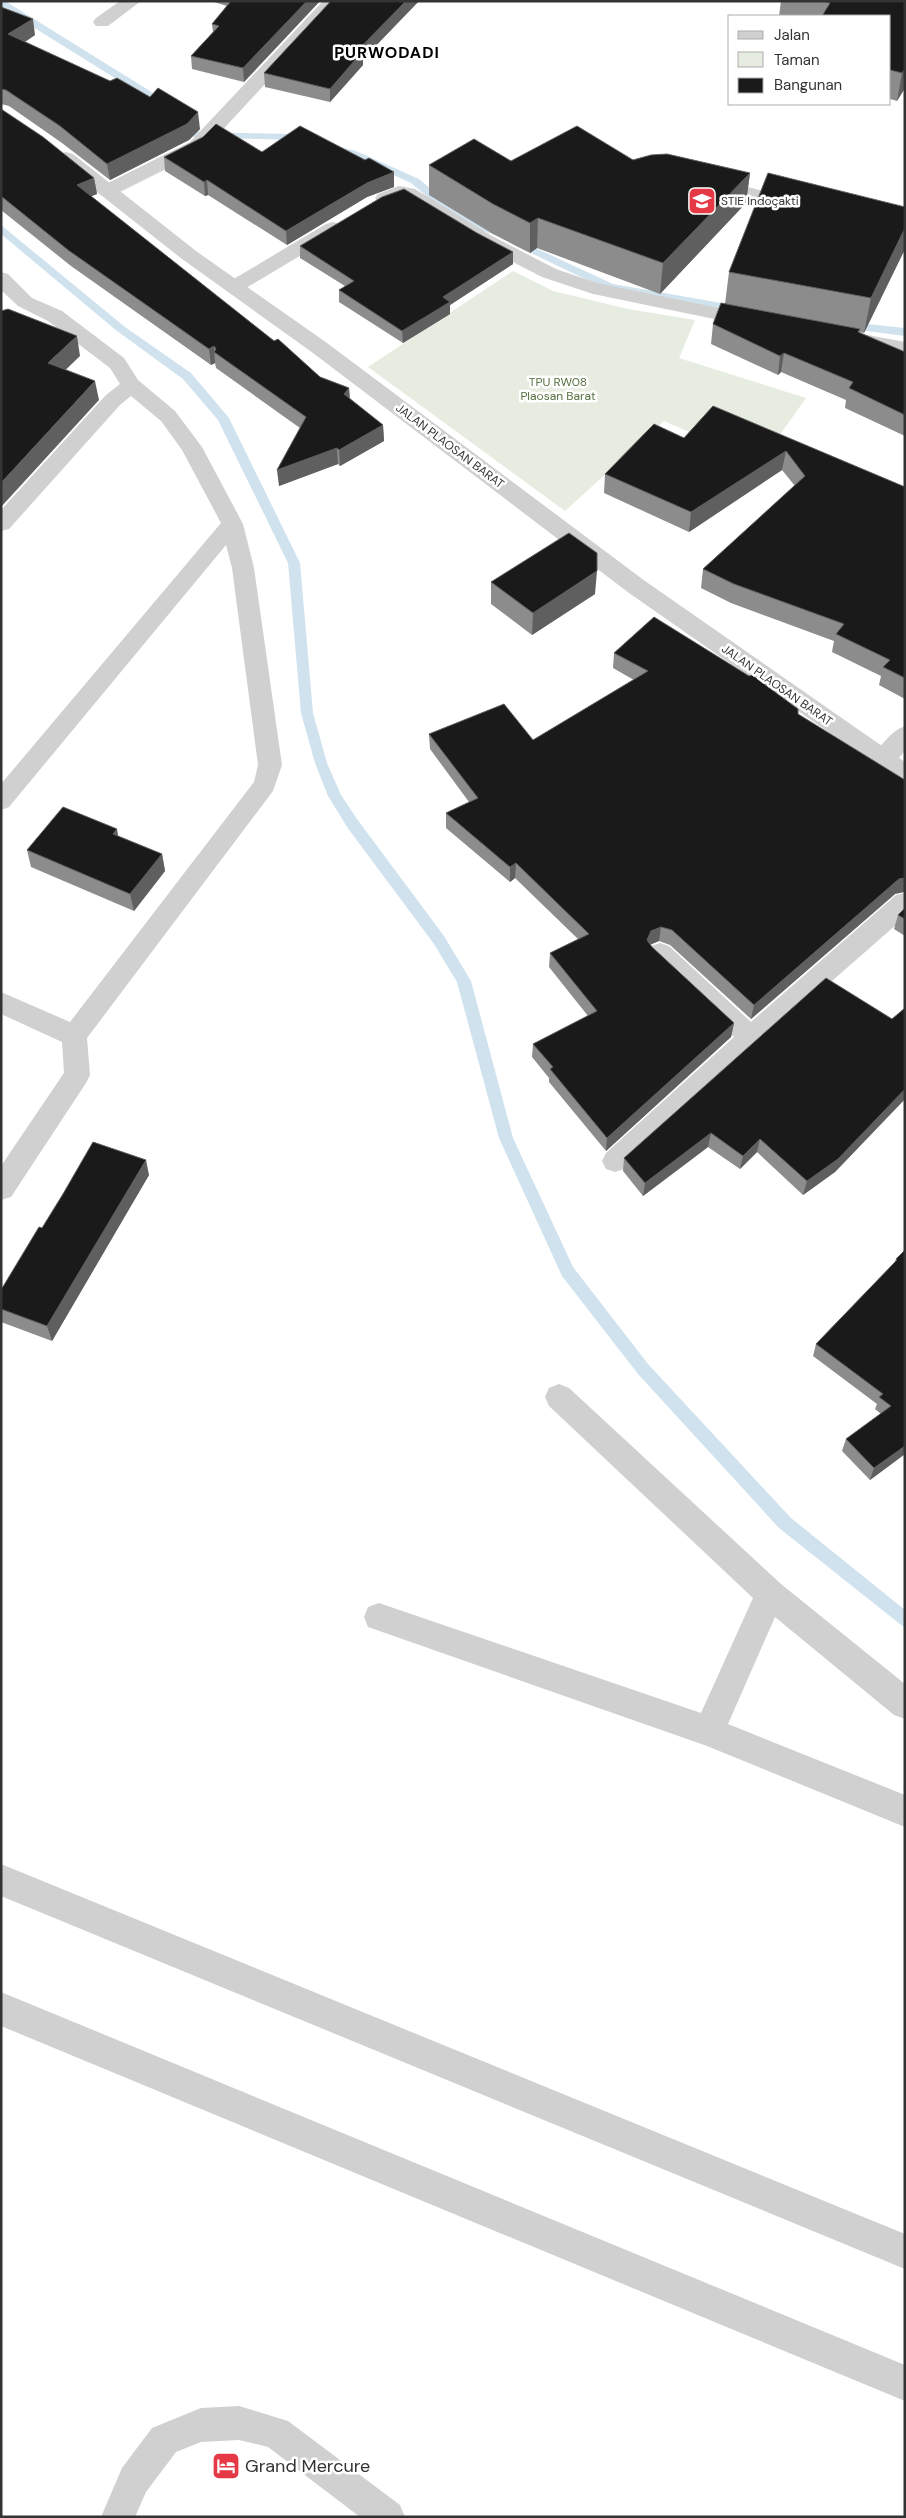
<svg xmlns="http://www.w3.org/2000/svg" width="906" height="2518" font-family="'DM Sans',sans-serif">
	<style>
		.green { fill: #e6ecdf }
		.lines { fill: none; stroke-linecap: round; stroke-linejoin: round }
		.stream { fill: #cfe2ee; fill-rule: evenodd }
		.service { fill: #d0d0d0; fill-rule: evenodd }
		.minor { fill: #d0d0d0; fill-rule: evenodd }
		.tertiary { fill: #d0d0d0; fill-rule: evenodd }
		.wall { fill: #8c8c8c }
		.shaded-wall { fill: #5f5f5f }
		.building { fill: #1a1a1a; stroke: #5f5f5f }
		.labels { text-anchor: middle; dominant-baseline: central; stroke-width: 5; stroke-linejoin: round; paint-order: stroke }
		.far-poi-label { font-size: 12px; fill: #333; stroke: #fff; text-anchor: start }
		.far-park-label { font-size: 12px; fill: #56703f; stroke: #fff }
		.far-street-label { font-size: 12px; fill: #333; stroke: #fff }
		.far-district-label { font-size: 16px; font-weight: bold; letter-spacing: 1px; fill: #000; stroke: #fff }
		.near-poi-label { font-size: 18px; fill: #333; stroke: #fff; text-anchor: start }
	</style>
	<rect width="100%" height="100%" fill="#fff"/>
	<polygon class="green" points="513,271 553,291 628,309 695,320 679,358 806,398 760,463 664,421 565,511 368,367"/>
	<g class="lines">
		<g class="stream">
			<polygon points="1,1 5,1 150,91 200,132 292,134 309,141 304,144 291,140 193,137 142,95 1,7"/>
			<polygon points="335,146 356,151 419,179 458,212 498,231 493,234 489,233 450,216 411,183 349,155 331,151 331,147"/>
			<polygon points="1,225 125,327 191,373 229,418 300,563 313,713 327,763 341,795 357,819 444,936 471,981 513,1138 573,1267 648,1364 791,1518 905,1610 905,1628 779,1528 638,1374 562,1276 499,1138 457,982 434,944 347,827 328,796 315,763 301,713 288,563 218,420 183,379 117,331 1,234"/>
			<polygon points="516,239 613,284 738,306 744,309 738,312 606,289 512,244 511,242"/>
			<polygon points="848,322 905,328 905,336 844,328 844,324"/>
		</g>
		<g class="service">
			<polygon points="714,178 797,200 800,204 797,208 791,209 708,187 705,183 708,179"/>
			<polygon points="239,2406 288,2421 400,2505 405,2517 360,2517 268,2447 239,2440 201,2442 176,2452 146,2492 135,2517 101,2517 122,2468 152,2428 201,2408"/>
		</g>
		<g class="minor">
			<polygon points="120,1 141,1 108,26 96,26 93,22 96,18"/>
			<polygon points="323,1 342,1 204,150 114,195 100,195 97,191 100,187 190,142"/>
			<polygon points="399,186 415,189 492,236 556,269 597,283 753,315 760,316 763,321 760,326 753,327 593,294 542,277 478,244 403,198 385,204 378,202 375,198 378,194"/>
			<polygon points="333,222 340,224 343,228 340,232 241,291 234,293 227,291 224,287 227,283 326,224"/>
			<polygon points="1,272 8,274 32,298 62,311 124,358 138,380 175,411 202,447 243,524 254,568 282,765 273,791 87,1038 90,1075 86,1083 11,1197 1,1200 1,1166 64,1073 62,1042 1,1014 1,992 70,1022 254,782 258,765 232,568 226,545 9,807 1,810 1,784 221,523 182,450 161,421 131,396 120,405 9,529 1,531 1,510 106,395 120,384 110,368 48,321 18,306 1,290"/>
			<polygon points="852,332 905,342 905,356 845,344 842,339 845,334"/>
			<path d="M 905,726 L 905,751 C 895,762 891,770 876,765 L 872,759 C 879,747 891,731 905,726 Z"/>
			<polygon points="905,893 905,917 760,1044 624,1169 615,1172 606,1169 602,1161 606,1153 734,1037 651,960 647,953 651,946 660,943 669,946 751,1022 896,895"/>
			<polygon points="559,1384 569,1388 781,1584 905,1684 905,1719 894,1715 775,1617 728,1724 905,1795 905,1827 707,1746 368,1627 364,1617 368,1607 379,1603 701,1713 753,1598 549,1406 545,1397 549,1388"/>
			<polygon points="1,1864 905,2234 905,2269 1,1896"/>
			<polygon points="1,1992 905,2365 905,2401 1,2026"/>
		</g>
		<polygon class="tertiary" points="66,152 73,154 196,251 327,343 645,581 905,762 905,783 897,780 629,593 313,353 182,259 59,162 56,158 59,154"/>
	</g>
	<g class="wall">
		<polygon points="211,1 320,1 244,82 192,69 191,56 213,32 212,24 227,6"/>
		<polygon points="331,1 419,1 363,59 363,65 330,102 265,87 264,73"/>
		<polygon points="781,1 905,1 905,88 897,101 890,99 890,16 779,16"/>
		<polygon points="1,7 35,35 25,42 200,129 189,140 110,180 62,143 9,106 1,104"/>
		<polygon points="1,109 94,178 97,194 91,196 320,377 349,388 350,399 383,425 384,441 340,466 338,464 279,486 300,428 216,368 215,363 211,365 71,266 1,210"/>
		<polygon points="164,157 365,160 394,172 394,187 367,197 287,245 208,195 205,196 165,171"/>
		<polygon points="633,160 750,173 746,203 660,294 537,248 530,253 493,234 429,195 429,165 511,161"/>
		<polygon points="905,207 905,249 864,333 859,332 905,352 905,436 845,408 846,400 781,372 778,375 711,344 713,324 725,304 729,272"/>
		<polygon points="477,233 513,252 513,264 450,305 450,314 403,343 339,302 339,290 345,286 300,258 300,246"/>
		<polygon points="713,406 905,487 905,699 879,685 881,676 832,652 834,641 731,603 701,588 703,569 795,486 782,470 689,532 604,493 605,474 684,438"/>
		<polygon points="491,582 595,594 532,635 491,604"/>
		<polygon points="614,653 798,714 895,894 751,1019 670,945 659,941 650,945 652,947 734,1023 731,1037 606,1151 549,1082 549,1078 532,1057 533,1044 588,1016 549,967 550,953 578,939 515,878 510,882 446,828 446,813 469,802 430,749 429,734 533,740 634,680 613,668"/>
		<polygon points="118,836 162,854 165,871 134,911 31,867 27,850"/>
		<polygon points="905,908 905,936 894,929 898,915"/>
		<polygon points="905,1008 905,1099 835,1172 803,1195 757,1152 740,1169 708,1147 643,1196 623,1171 624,1158 892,1019"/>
		<polygon points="149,1175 52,1341 1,1322 1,1290 42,1228"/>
		<polygon points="905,1250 905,1454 870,1480 842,1451 846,1439 881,1414 875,1409 877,1404 813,1356 816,1344 894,1263 896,1259"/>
	</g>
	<g class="shaded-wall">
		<polygon points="307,1 320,1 244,82 243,68"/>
		<polygon points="406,1 419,1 363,59 363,65 330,102 330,89 358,50"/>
		<polygon points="33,19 35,35 11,51 8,34"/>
		<polygon points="905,69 905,88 897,101 902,73"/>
		<polygon points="198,112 200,129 189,140 110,180 107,164"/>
		<polygon points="394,172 394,187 367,197 287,245 286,231 367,183"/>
		<polygon points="750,173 746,203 660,294 663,263"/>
		<polygon points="94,178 97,194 80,201 77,185"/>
		<polygon points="207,180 208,195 205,196 204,182"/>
		<polygon points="538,218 537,248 530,253 530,223"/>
		<polygon points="905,228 905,249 864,333 871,298"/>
		<polygon points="513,252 513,264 450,305 450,314 403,343 402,331 443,297"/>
		<polygon points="77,336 80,356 52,383 48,363"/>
		<polygon points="214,346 215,363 211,365 209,349"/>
		<polygon points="784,353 781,372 778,375 780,356"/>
		<polygon points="95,381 99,400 1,507 1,483"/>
		<polygon points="349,388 350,404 344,394"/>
		<polygon points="383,425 384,441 340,466 339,450"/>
		<polygon points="337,448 338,464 279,486 277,470"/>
		<polygon points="786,451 782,470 689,532 691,512"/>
		<polygon points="597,571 595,594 532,635 533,613"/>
		<polygon points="117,829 120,847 113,834"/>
		<polygon points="162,854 165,871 134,911 130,894"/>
		<polygon points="516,863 515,878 510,882 510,867"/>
		<polygon points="905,878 905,892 895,894 751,1019 754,1005 899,879"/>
		<polygon points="661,927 659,941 649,945 647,940 651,931"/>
		<polygon points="734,1023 731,1037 606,1151 607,1138"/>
		<polygon points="905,1089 905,1099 835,1172 803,1195 807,1181"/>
		<polygon points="711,1133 708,1147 643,1196 645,1183"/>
		<polygon points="760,1139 757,1152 740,1169 743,1156"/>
		<polygon points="146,1160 149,1175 52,1341 47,1326"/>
		<polygon points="905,1446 905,1454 870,1480 874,1468"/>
	</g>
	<g class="building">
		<polygon points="231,1 307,1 243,68 191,56 219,26 212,24"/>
		<polygon points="331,1 406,1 358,50 362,52 330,89 264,73"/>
		<polygon points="822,1 905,1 905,69 902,73 890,70 890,16 822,16 830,3"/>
		<polygon points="1,7 33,19 8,34 110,81 117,78 150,97 158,88 198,112 187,124 107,164 60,126 6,90 1,89"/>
		<polygon points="1,109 43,137 94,178 77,185 274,341 278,339 320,377 349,388 344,394 383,425 339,450 337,448 277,470 306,417 214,352 216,349 214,346 209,349 68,250 1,196"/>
		<polygon points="216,124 262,152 300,126 365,160 369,158 394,172 367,183 286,231 207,180 204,182 164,157 203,137"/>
		<polygon points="577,126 633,160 651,155 667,154 750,173 663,263 538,218 530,223 493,204 429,165 474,139 511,161"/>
		<polygon points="768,173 905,207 905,228 871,298 729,272"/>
		<polygon points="404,189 477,233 513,252 443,297 450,302 402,331 339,290 354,281 300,246 382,197"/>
		<polygon points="721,303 860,329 858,332 905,352 905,415 849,388 853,382 784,353 780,356 713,324"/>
		<polygon points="8,309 77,336 48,363 95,381 1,483 1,311"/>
		<polygon points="713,406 905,487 905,678 883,667 890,660 836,634 844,624 734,584 703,569 805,476 786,451 691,512 605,474 654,424 684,438"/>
		<polygon points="569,533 597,553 597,571 533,613 491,582"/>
		<polygon points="654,617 749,676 752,675 798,709 798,714 905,780 905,878 899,879 754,1005 672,930 661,927 651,931 647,940 652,947 734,1023 607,1138 550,1069 553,1067 533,1044 597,1011 550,953 589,934 516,863 510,867 446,813 478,798 429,734 504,704 533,740 648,671 614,653"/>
		<polygon points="63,807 117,829 113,834 162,854 130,894 27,850"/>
		<polygon points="905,908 905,919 898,915"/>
		<polygon points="826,978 892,1019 905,1008 905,1089 838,1159 807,1181 760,1139 743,1156 711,1133 645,1183 624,1158"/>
		<polygon points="93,1142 146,1160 47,1326 1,1309 1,1290 39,1227 42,1228 63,1194"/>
		<polygon points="905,1250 905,1446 874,1468 846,1439 891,1406 879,1397 883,1394 816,1344 897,1260 896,1259"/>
	</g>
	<defs>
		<symbol id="university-square" viewBox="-11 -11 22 22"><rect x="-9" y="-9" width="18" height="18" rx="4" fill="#e63946" stroke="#fff"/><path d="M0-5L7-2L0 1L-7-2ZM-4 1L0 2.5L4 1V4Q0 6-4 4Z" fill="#fff"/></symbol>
		<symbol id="hotel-square" viewBox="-11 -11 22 22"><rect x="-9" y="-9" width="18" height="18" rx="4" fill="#e63946" stroke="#fff"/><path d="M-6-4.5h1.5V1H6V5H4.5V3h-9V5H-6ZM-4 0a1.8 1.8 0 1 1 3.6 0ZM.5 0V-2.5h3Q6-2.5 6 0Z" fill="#fff"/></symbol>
	</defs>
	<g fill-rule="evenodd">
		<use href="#university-square" x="686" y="185" width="32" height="32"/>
		<use href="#hotel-square" x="210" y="2450" width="32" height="32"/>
	</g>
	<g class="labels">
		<g class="far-poi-label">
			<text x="721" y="201">STIE Indoçakti</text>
		</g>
		<g class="far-park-label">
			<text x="558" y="382">TPU RW08<tspan x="558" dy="14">Plaosan Barat</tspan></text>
		</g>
		<g class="far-street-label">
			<text transform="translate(450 446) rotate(37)">JALAN PLAOSAN BARAT</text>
			<text transform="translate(777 685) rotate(35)">JALAN PLAOSAN BARAT</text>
		</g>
		<g class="far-district-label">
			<text x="387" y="52">PURWODADI</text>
		</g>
		<g class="near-poi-label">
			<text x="245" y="2466">Grand Mercure</text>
		</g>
	</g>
	<rect width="906" height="2518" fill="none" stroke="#333333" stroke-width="5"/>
	<rect x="728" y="15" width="162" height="90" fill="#ffffff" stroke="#adadad"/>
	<rect x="738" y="31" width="25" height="8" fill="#d0d0d0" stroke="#adadad"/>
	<text x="774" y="40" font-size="15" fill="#333333">Jalan</text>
	<rect x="738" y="52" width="25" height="15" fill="#e6ecdf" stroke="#adadad"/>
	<text x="774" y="65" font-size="15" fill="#333333">Taman</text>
	<rect x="738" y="78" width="25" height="15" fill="#1a1a1a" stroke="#adadad"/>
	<text x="774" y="90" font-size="15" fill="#333333">Bangunan</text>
</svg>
